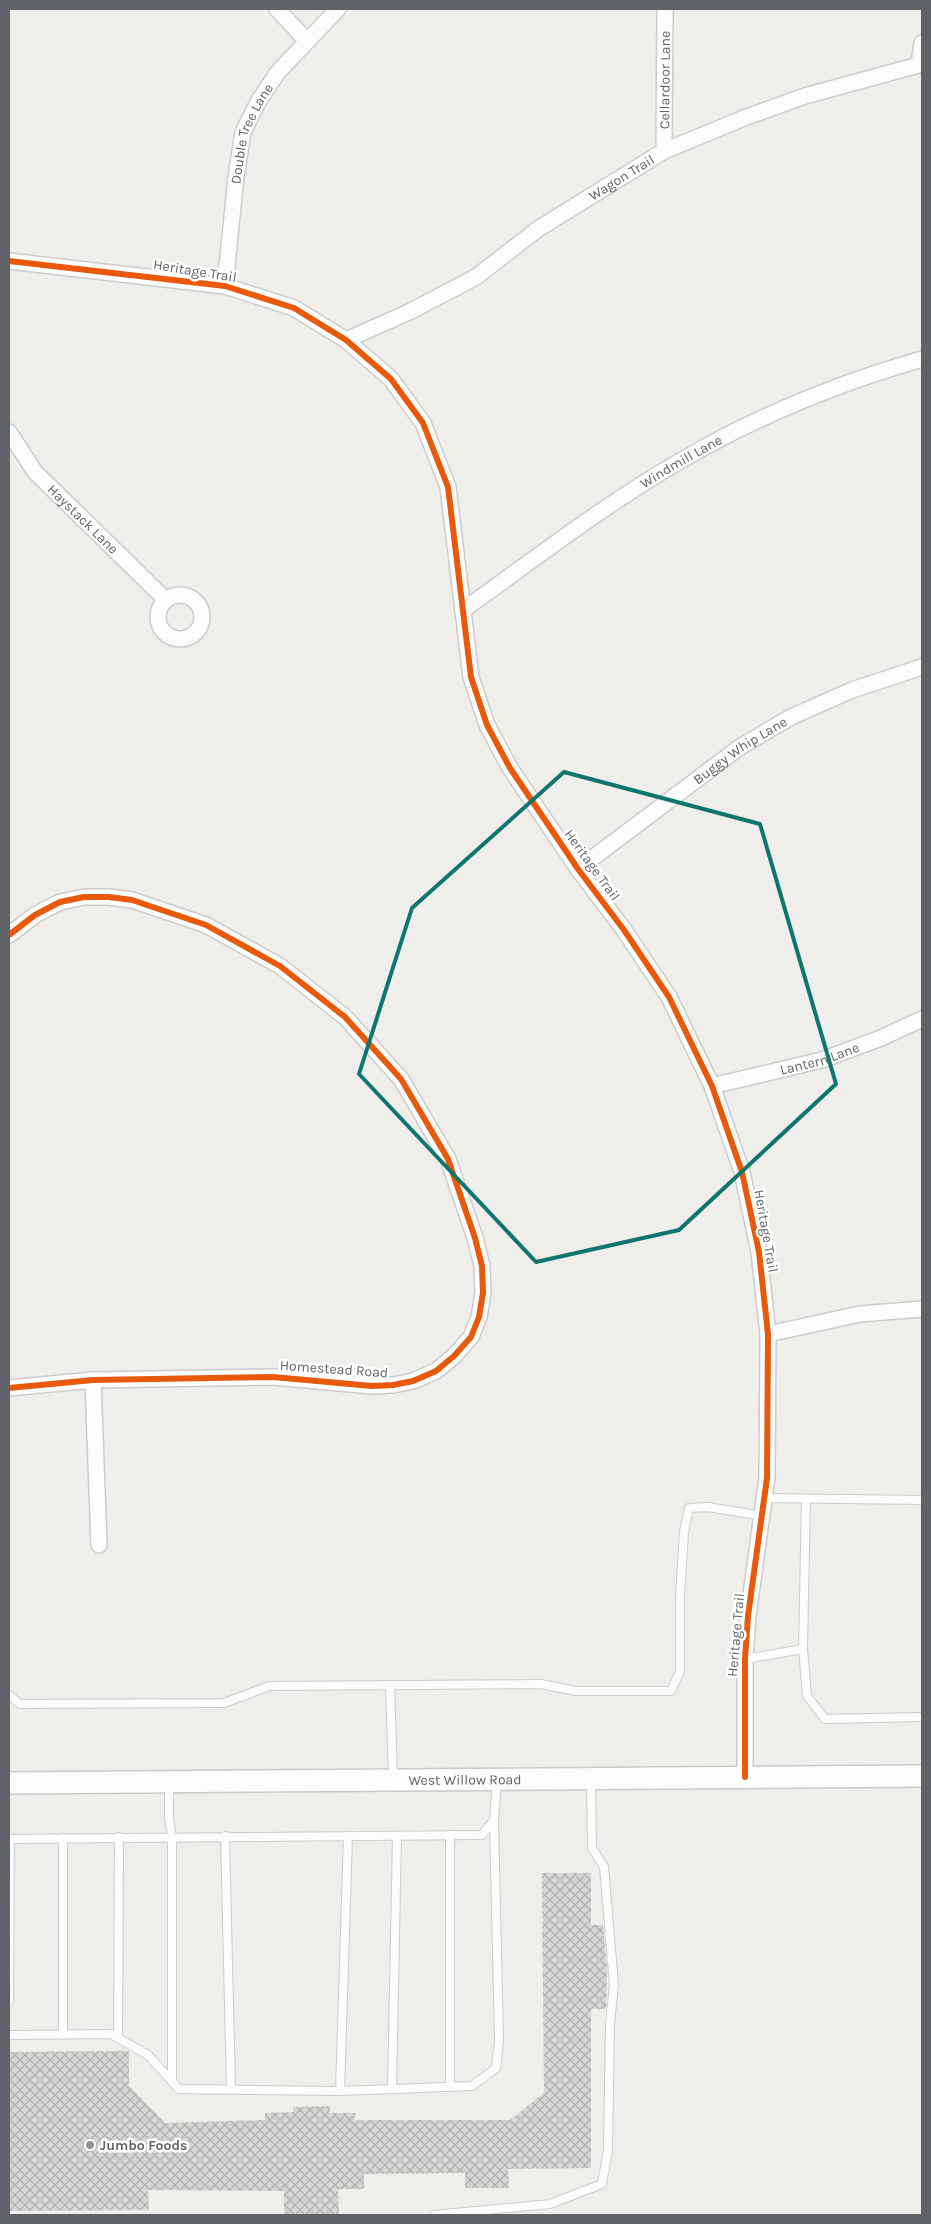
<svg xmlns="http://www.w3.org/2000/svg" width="931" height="2224" font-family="Karla,sans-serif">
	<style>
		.building { fill: url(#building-cross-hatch) }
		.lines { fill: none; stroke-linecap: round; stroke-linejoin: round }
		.service-casing { stroke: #cbcccc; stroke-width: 10 }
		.minor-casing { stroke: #cbcccc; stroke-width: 18 }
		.secondary-casing { stroke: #cacacb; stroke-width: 24 }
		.service { stroke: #fdfcfc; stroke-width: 8 }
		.minor { stroke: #fdfcfc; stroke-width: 15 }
		.secondary { stroke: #fdfcfc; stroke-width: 21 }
		.cycleway-casing { stroke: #fff; stroke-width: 9 }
		.cycleway { stroke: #e8590c; stroke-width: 6 }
		.marked { fill: none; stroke: #0f766e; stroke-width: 4; stroke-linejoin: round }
		.poi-dot { fill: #919496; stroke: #fff; stroke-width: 2 }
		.labels { text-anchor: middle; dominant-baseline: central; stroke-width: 5; stroke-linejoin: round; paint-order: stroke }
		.street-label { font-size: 14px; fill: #5f6368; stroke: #fff }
		.poi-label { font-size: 14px; font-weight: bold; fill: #5f6368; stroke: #fff; text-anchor: start }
	</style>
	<defs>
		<pattern id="building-cross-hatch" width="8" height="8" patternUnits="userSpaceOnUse" patternTransform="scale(1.25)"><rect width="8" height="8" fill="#d6d5d3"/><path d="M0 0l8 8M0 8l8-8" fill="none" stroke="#b1b0af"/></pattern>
	</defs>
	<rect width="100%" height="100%" fill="#efeeea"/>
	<polygon class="building" points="542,1873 591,1873 591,1925 603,1925 607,1972 606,2009 591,2009 591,2168 508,2169 509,2188 465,2188 465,2173 364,2174 364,2189 338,2189 339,2215 284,2215 284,2191 148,2190 149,2210 9,2211 9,2052 129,2051 129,2086 165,2123 265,2120 265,2113 293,2112 293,2107 330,2106 330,2113 355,2113 355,2120 510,2120 544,2093"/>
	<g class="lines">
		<defs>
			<g id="service">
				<polyline points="764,1498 922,1500"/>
				<polyline points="803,1649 807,1696 825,1719 922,1717"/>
				<polyline points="745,1659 803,1649 806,1499"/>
				<polyline points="390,1685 393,1778"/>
				<polyline points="9,1695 20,1704 224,1703 269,1686 541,1684 576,1691 671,1691 680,1671 680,1596 684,1532 689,1508 708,1507 762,1516"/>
				<polyline points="169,1784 169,1818 172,1837 172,2081"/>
				<polyline points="225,1836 231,2089"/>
				<polyline points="63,1838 63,2035"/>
				<polyline points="9,1839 482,1835 494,1820 497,1780"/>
				<polyline points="9,2001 10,1839"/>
				<polyline points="9,2035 111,2034 148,2055 179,2089 340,2091 472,2086 496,2068 499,2041 494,1820"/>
				<polyline points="118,2038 119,1837"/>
				<polyline points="450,2086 450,1835"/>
				<polyline points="392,2089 397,1836"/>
				<polyline points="340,2091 348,1836"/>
				<polyline points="434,2215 550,2204 602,2184 608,2150 610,2023 614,1985 604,1867 592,1848 591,1780"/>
			</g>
			<g id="minor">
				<polyline points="277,9 307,41"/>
				<polyline points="919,64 922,43"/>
				<path id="s1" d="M 664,151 L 665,9"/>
				<polyline points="9,261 225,286 294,308 346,340 391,379 423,423 448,487 471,677 487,725 510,768 578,869 624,930 669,997 712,1086 742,1172 759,1252 768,1334 767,1478 748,1616 745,1659 745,1777"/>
				<path id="s2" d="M 225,286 L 236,177 L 243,132 L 258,102 L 278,72 L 338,9"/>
				<path id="s3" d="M 346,340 L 409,312 L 476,277 L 538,229 L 664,151 L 744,118 L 805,96 L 922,64"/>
				<path id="s4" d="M 9,432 L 35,472 L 166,600"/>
				<circle cx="180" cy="617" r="22"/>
				<path id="s5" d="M 463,610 C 535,559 605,504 682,460 C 757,416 839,383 922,359"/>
				<path id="s6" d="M 578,869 L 740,747 L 791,717 L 852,690 L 922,667"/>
				<polyline points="9,935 35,915 60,902 84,897 109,897 132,900 206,925 280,966 345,1017 401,1079 448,1159 475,1238 482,1266 483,1293 479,1317 471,1337 454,1356 436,1371 413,1381 393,1385 372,1386 273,1377 93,1380 9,1388"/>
				<path id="s7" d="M 712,1086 L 822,1060 L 881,1038 L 922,1019"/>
				<polyline points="768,1334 860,1314 922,1309"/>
				<polyline points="93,1380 99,1545"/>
			</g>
			<g id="secondary">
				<path id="s8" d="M 9,1783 L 922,1776"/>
			</g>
		</defs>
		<use href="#service" class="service-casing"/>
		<use href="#minor" class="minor-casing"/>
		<use href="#secondary" class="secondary-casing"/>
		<use href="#service" class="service"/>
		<use href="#minor" class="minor"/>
		<use href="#secondary" class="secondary"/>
		<defs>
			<g id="cycleway">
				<polyline points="9,261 225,286 294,308 346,340 391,379 423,423 448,487 471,677 487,725 510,768 578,869 624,930 669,997 712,1086 742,1172 759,1252 768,1334 767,1478 748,1616 745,1659 745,1777"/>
				<polyline points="9,935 35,915 60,902 84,897 109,897 132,900 206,925 280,966 345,1017 401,1079 448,1159 475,1238 482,1266 483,1293 479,1317 471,1337 454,1356 436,1371 413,1381 393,1385 372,1386 273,1377 93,1380 9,1388"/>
			</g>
		</defs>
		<use href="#cycleway" class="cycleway-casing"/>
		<use href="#cycleway" class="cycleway"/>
	</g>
	<path class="marked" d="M 564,772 L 760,824 L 836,1084 L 679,1230 L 536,1262 L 359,1074 L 412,908 Z"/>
	<circle class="poi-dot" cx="90" cy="2145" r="5"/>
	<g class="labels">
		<g class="street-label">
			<text stroke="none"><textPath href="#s1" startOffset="71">Cellardoor Lane</textPath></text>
			<text stroke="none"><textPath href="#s2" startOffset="156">Double Tree Lane</textPath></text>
			<text stroke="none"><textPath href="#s3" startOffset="321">Wagon Trail</textPath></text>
			<text transform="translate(195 271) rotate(9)">Heritage Trail</text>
			<text stroke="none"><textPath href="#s5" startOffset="264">Windmill Lane</textPath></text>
			<text stroke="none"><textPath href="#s4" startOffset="115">Haystack Lane</textPath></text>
			<text stroke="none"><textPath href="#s6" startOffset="201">Buggy Whip Lane</textPath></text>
			<text transform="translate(592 865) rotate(54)">Heritage Trail</text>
			<text stroke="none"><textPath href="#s7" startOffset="111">Lantern Lane</textPath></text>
			<text transform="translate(766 1231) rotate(80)">Heritage Trail</text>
			<text transform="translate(334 1369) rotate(4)">Homestead Road</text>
			<text transform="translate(736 1635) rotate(-85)">Heritage Trail</text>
			<text stroke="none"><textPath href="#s8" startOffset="456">West Willow Road</textPath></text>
		</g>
		<g class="poi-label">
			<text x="100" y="2145">Jumbo Foods</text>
		</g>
	</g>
	<rect width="931" height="2224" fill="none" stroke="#5f6368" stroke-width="20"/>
</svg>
